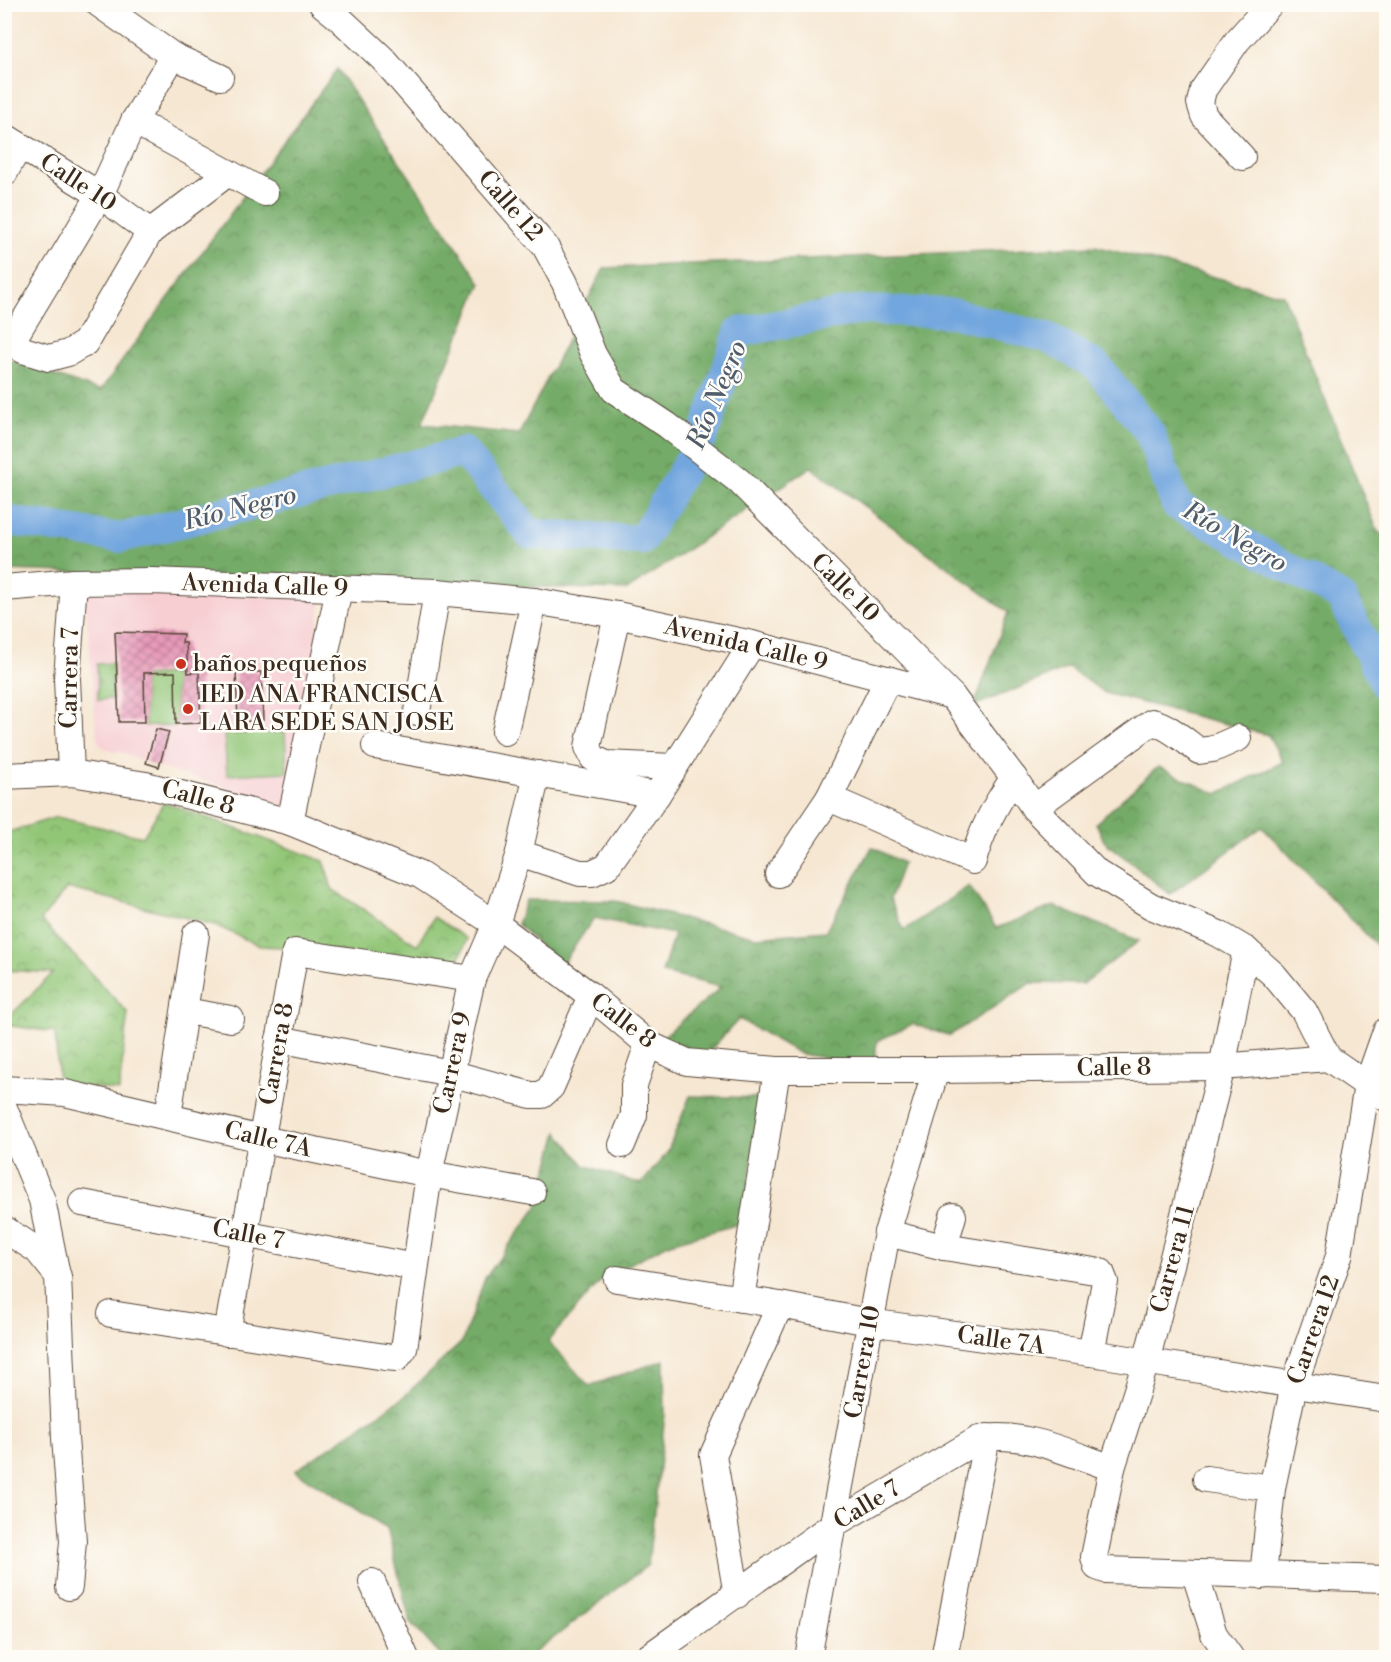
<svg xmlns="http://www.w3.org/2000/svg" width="1391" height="1662" font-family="'Libre Bodoni',serif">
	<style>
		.built { fill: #f7cfd3 }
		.forest { fill: url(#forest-crowns); stroke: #586a43; stroke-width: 1.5 }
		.park { fill: url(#park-crowns); stroke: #66784a; stroke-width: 1.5 }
		.pitch { fill: #92c677; stroke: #66784a; stroke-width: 1.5 }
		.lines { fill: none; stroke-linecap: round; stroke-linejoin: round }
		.river { stroke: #72a6de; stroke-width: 30 }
		.building { fill: url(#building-cross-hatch) }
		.minor-casing { stroke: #574639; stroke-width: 28 }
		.minor { stroke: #fff; stroke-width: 26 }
		.poi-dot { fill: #c8321e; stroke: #fdfcf7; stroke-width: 2 }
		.labels { text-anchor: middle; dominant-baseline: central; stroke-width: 5; stroke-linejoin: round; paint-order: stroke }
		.street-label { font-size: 24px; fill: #3b2a1e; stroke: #fdfcf7 }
		.poi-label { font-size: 24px; fill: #3b2a1e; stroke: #fdfcf7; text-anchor: start }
		.water-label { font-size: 26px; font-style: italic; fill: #515c6b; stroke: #fdfcf7 }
	</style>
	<defs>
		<pattern id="forest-crowns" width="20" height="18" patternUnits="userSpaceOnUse" patternTransform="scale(1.5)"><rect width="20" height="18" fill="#75ab68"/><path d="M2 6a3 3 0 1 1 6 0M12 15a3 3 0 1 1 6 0" fill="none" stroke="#618b55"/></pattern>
		<pattern id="park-crowns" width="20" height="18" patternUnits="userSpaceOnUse" patternTransform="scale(1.5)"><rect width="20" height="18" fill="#92c677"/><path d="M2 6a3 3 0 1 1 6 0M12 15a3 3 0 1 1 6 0" fill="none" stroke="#78a161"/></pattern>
		<pattern id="building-cross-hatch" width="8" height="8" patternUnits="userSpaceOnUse" patternTransform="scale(1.5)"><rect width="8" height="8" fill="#e89ab9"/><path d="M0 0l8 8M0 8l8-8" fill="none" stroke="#bd7e96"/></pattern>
	</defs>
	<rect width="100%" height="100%" fill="#fdfcf7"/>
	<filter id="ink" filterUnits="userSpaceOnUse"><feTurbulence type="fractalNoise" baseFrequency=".0167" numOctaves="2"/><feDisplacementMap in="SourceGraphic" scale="12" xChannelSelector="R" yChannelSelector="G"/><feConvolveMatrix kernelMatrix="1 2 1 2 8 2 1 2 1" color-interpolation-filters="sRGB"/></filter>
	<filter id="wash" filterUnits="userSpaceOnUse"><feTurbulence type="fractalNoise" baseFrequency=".008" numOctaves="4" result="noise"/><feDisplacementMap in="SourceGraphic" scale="24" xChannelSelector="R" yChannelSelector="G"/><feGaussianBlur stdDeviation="1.35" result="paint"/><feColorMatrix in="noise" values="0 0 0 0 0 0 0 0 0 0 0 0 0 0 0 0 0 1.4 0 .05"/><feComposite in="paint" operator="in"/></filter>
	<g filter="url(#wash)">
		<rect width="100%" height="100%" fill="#f6e7d2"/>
		<polygon class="built" points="90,590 321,599 311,688 286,806 152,765 120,752 112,752 100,745 97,738 85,593"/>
		<g class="forest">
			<polygon points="337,69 481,283 422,424 519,434 604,268 1095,246 1283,295 1378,532 1386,536 1386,955 1262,827 1170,894 1104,841 1096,823 1158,767 1217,794 1283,762 1268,735 1105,693 1068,668 974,706 1008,612 811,467 627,590 5,570 5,358 100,391"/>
			<polygon points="872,847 903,863 890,899 904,930 969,886 996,928 1054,906 1139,941 1083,984 1031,983 949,1036 913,1024 877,1041 874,1066 800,1054 739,1019 705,1056 656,1043 721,987 662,973 674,934 594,918 561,966 517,924 526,900 616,901 756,937 826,931"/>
			<polygon points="690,1096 761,1098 743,1223 670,1243 604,1277 548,1341 589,1386 664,1360 665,1414 648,1565 529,1657 442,1657 410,1622 387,1528 295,1471 401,1399 462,1342 485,1278 537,1207 558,1132 584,1165 641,1184 667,1153"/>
		</g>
		<g class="park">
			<polygon points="113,663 112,699 98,700 97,664"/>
			<polygon points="164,802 324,861 332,889 417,945 434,917 467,939 454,973 322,949 260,946 215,925 67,888 41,920 128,1013 119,1091 59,1083 55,1032 5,1025 5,1021 53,973 5,970 5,833 57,817 143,837"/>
		</g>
		<g class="pitch">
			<polygon points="175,674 176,726 145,726 144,676"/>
			<polygon points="285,732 287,772 227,775 224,734"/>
		</g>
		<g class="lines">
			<polyline class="river" points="4,520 120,538 464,452 530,534 642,540 703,437 739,332 859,310 953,313 1048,338 1097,366 1150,433 1176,505 1341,597 1386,686"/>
		</g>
		<g id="blocks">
			<g class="building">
				<polygon points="115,632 183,634 182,643 186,643 188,673 199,672 201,723 176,724 175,672 144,673 145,722 119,722"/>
				<polygon points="236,672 261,672 263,720 238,722"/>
				<polygon points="156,729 169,732 159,767 146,763"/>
			</g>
		</g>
	</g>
	<g filter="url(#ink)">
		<use href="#blocks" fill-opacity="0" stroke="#574639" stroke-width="1.5"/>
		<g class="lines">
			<defs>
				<g id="minor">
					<polyline points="99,4 173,56 220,77"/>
					<polyline points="322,4 338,17 383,59 545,246 565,283 593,354 614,390 667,425 739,481 952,696"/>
					<polyline points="173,56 134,121 100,195 15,336 13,342 23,350 49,358 68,353 85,343 150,232 228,173"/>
					<polyline points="134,121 265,193"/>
					<polyline points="4,136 100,195 150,232"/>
					<polyline points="1242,157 1204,116 1200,103 1203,90 1237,41 1270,4"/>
					<polyline points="4,174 19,146"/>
					<polyline points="4,588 74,582 152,581 437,592 534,601 617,615 752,644 952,696 1014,778 1034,808 1097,873 1151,906 1219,934 1246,950 1274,975 1304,1011 1328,1058 1386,1098"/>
					<polyline points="617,615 588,747 593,758 606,764 674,767"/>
					<polyline points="417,712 437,592"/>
					<polyline points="505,732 534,601"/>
					<polyline points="375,746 657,795"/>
					<polyline points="71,773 67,678 74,582"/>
					<polyline points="4,776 71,773 146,785 290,822 420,875 496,924 591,996 648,1044 687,1062 777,1070 936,1070 1222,1067 1328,1058"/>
					<path d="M 829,798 L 973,861 C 982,830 995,804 1014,778"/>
					<path d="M 1034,808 L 1152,722 C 1168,725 1185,741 1199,751 L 1213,749 L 1238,738"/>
					<polyline points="290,822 339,589"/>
					<polyline points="519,853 580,873 592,873 607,866 657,795 752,644"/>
					<polyline points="778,874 829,798 888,679"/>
					<polyline points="1246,950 1222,1067 1146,1362 1112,1468 1094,1557 1097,1567 1105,1570 1386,1579"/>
					<polyline points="185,1011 231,1019"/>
					<polyline points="279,1039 450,1073 531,1095 542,1095 551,1087 591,996"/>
					<polyline points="4,1089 65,1093 262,1139 429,1174 532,1192"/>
					<polyline points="4,1108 42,1200 56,1270"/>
					<polyline points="168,1116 196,934"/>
					<polyline points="622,1145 634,1115 634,1085 648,1044"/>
					<polyline points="82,1203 415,1267"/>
					<polyline points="4,1229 37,1250 58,1276 65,1438 73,1541 69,1587"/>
					<polyline points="887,1233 944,1247 1101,1272 1105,1282 1091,1353"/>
					<polyline points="944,1247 953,1216"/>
					<polyline points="617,1279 780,1305 869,1322 1091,1353 1386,1399"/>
					<polyline points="741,1299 777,1070"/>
					<polyline points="111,1314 385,1357 397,1358 404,1349 429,1174 472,979 496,924 519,853 537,774"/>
					<polyline points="227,1333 295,952 472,979"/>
					<polyline points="1206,1479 1272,1488"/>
					<polyline points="1195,1574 1214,1634 1231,1658"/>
					<polyline points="1263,1576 1272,1488 1294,1385 1339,1256 1367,1085 1386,1031"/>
					<polyline points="372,1582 406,1658"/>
					<polyline points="737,1595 713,1455 780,1305"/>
					<path d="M 647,1658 L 834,1524 L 979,1439 C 1022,1430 1071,1454 1112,1468"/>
					<polyline points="808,1658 887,1233 936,1070"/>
					<polyline points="944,1658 987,1437"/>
				</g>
			</defs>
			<use href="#minor" class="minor-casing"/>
			<use href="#minor" class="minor"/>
		</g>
	</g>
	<g class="poi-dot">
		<circle cx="181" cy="664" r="6"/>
		<circle cx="188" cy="709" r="6"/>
	</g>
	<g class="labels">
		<g class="street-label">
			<text transform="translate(78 183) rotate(33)">Calle 10</text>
			<text transform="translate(510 206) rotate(49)">Calle 12</text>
			<text transform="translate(265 586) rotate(2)">Avenida Calle 9</text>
			<text transform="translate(845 588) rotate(45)">Calle 10</text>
			<text transform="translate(746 645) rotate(13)">Avenida Calle 9</text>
			<text transform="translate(70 678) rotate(-89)">Carrera 7</text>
			<text transform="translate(198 798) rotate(15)">Calle 8</text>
			<text transform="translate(623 1021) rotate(37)">Calle 8</text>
			<text transform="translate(277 1054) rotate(-80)">Carrera 8</text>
			<text transform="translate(453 1063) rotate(-78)">Carrera 9</text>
			<text transform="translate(1114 1068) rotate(-1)">Calle 8</text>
			<text transform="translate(268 1140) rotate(13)">Calle 7A</text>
			<text transform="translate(248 1235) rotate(11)">Calle 7</text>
			<text transform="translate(1173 1259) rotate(-75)">Carrera 11</text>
			<text transform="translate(1314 1330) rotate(-71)">Carrera 12</text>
			<text transform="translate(1001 1341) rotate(8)">Calle 7A</text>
			<text transform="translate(863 1362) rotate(-80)">Carrera 10</text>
			<text transform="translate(867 1505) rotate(-31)">Calle 7</text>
		</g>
		<g class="poi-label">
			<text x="193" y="664">baños pequeños</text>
			<text x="200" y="695">IED ANA FRANCISCA<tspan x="200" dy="28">LARA SEDE SAN JOSE</tspan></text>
		</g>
		<g class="water-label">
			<text transform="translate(717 395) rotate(-67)">Río Negro</text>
			<text transform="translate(240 508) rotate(-14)">Río Negro</text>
			<text transform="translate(1235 537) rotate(30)">Río Negro</text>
		</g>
	</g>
	<rect width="1391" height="1662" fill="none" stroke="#fdfcf7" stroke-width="24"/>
</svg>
